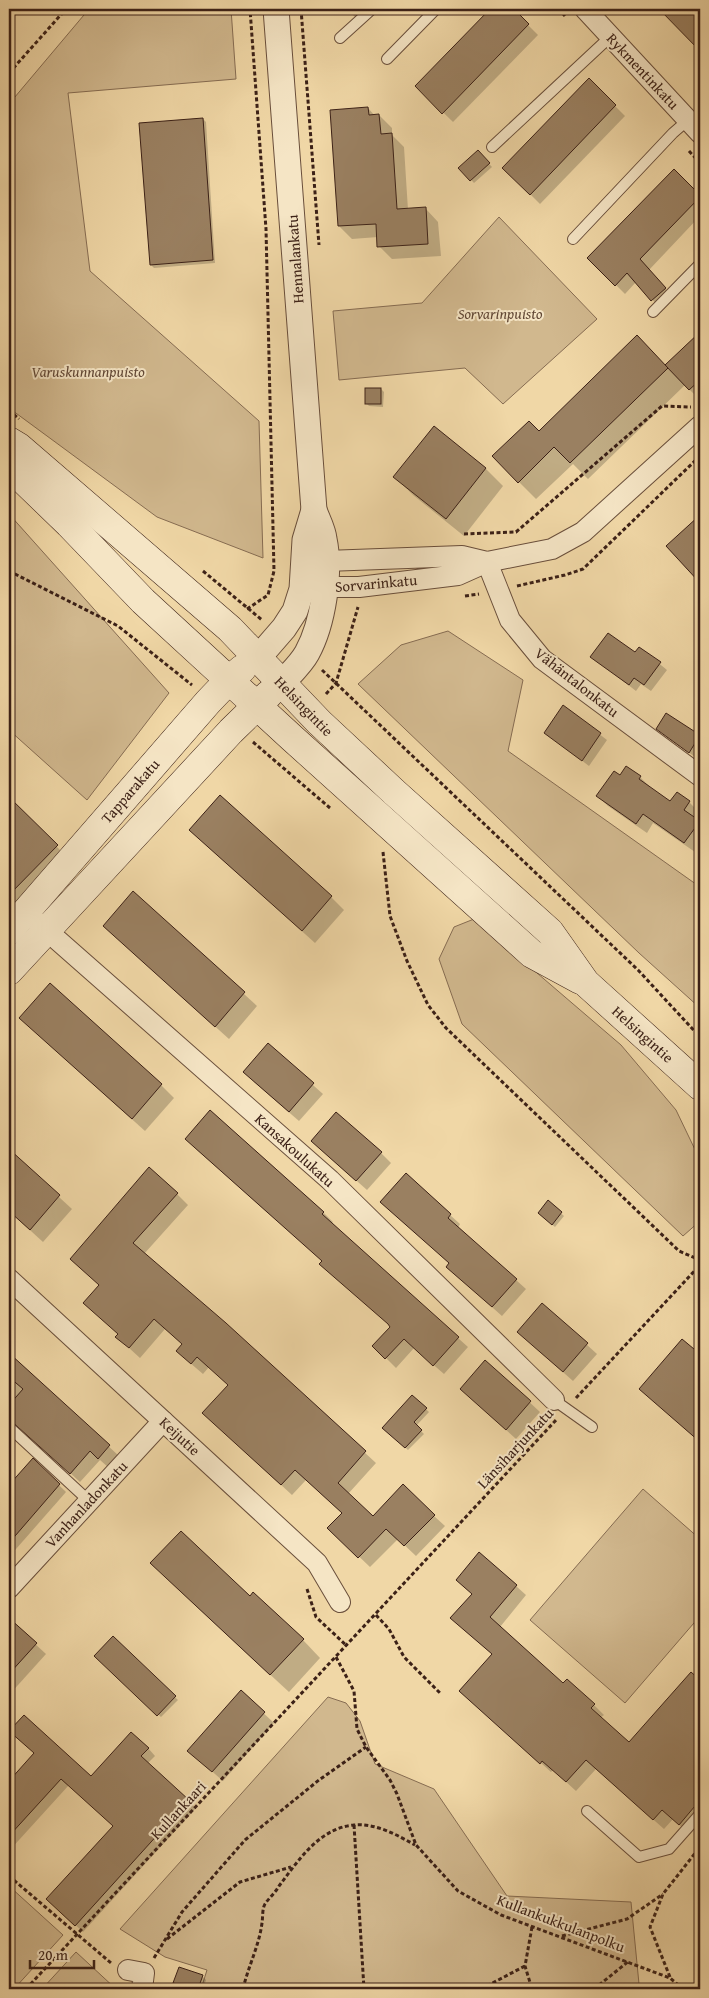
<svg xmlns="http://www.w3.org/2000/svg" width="709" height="1998" font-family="'Gentium Book Plus',serif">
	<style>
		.green { fill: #d1b88e; stroke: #866c52 }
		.shadow { fill: #0003 }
		.building { fill: #9a8061; stroke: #3c2117 }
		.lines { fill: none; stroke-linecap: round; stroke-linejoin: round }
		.service-casing { stroke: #694e3b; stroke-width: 12 }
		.minor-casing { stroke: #694e3b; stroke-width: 22 }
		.tertiary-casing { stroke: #694e3b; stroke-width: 27 }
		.secondary-casing { stroke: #3c2117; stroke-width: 29 }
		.path { stroke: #3c2117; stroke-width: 3; stroke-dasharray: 4 2.5; stroke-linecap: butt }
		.service { stroke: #f5e5c5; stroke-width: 10 }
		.minor { stroke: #f5e5c5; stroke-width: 20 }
		.tertiary { stroke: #f5e5c5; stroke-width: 25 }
		.secondary { stroke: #f5e5c5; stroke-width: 28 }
		.labels { text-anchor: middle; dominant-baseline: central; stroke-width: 4; stroke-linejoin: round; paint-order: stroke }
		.street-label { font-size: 15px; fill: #3c2117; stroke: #f5e5c5 }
		.park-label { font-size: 15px; font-style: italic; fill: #614735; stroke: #f5e5c5 }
	</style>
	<rect width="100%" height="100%" fill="#f0d7a6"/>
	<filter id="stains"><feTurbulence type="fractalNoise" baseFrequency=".004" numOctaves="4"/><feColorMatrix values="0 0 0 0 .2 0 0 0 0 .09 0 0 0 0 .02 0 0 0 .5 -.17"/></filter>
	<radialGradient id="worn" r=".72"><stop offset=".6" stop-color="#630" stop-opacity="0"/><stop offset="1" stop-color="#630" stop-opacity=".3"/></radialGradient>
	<g class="green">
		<polygon points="89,9 231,9 236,79 68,93 90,271 259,421 263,558 157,517 9,408 9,104"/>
		<polygon points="499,217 597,319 503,404 465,368 339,380 333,311 422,303"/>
		<polygon points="9,514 169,693 87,800 9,730"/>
		<polygon points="448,631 523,680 508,751 700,887 700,1008 639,953 358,684 401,645"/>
		<polygon points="474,919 621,1045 676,1110 700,1160 700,1221 683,1236 462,1024 439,959 454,927"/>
		<polygon points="643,1489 700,1539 700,1616 625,1703 530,1620"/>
		<polygon points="328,1697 346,1703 360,1721 375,1764 434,1789 507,1896 631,1902 639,1984 647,1989 201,1989 207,1970 165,1957 120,1929"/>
		<polygon points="9,1886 63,1935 14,1989 9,1989"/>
		<polygon points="76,1952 116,1989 42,1989"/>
	</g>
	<g class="shadow">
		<polygon points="347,9 377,9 361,23"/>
		<polygon points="492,9 512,9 538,35 453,122 416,86"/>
		<polygon points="660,9 700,9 700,49"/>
		<polygon points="589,80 625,116 540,204 504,168"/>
		<polygon points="368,108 375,116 379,115 392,128 392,135 404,147 408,210 426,209 438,222 441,256 392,259 379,246 378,237 352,239 339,226"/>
		<polygon points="203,119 206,122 215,263 154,268 151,265"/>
		<polygon points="478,152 492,167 474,183 460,168"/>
		<polygon points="674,171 700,197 700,216 649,270 674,298 661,309 636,282 625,294 589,258"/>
		<polygon points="700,334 700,400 685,385 588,479 573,464 536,499 519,482 539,432 666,366"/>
		<polygon points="381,389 384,392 383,407 369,406 366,403"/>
		<polygon points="434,428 486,469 503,486 464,536 413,495 395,477"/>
		<polygon points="700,517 700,581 668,546"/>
		<polygon points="640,648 667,670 651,691 641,684 636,691 592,657 635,654"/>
		<polygon points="564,707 607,740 589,766 546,733"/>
		<polygon points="667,715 700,737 700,759 697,757 696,758 658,728"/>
		<polygon points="620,776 640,777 650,787 649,788 671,803 689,802 699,812 694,819 700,823 700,844 695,852 653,823 647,833 608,806 598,796"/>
		<polygon points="9,799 69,859 9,920"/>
		<polygon points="204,843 331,897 344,910 315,943"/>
		<polygon points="134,893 257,1006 229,1039 118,939"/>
		<polygon points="34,1031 161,1085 174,1098 145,1131"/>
		<polygon points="268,1045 323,1094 299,1121 254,1082"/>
		<polygon points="196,1149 323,1212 333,1222 331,1224 468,1347 444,1374 414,1348 396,1368 374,1346 391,1327 323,1261"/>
		<polygon points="322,1150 381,1153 391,1163 367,1190"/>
		<polygon points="9,1151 72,1209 43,1242 9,1211"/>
		<polygon points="406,1175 460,1224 458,1228 526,1289 502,1316 458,1277"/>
		<polygon points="177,1194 188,1205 144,1254 225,1324 376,1463 348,1494 373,1518 434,1516 445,1526 416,1556 398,1539 370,1567 329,1528 343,1514 306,1480 292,1495 215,1424 229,1385 209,1367 203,1374 189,1362 183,1345 165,1329 140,1358 117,1337 119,1334 84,1303 105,1288 81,1267"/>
		<polygon points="548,1202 564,1216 555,1227 542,1216"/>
		<polygon points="542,1304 597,1354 573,1381 528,1341"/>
		<polygon points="682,1340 700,1356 700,1441 641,1389"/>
		<polygon points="9,1354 119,1456 109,1468 100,1460 80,1482 9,1417"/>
		<polygon points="486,1362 540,1412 516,1439 472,1399"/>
		<polygon points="413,1397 429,1412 416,1426 424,1434 408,1450 384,1428"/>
		<polygon points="33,1460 66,1492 9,1557 9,1486"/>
		<polygon points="169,1581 250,1597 303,1640 320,1658 289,1692"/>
		<polygon points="516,1586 526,1595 500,1627 564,1685 594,1705 604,1715 600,1718 629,1743 700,1672 700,1821 689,1834 673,1819 664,1829 596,1769 576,1791 553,1770 551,1772 471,1700 493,1655 462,1628"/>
		<polygon points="9,1620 46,1654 9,1695"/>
		<polygon points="113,1638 178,1700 161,1717 96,1656"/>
		<polygon points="241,1692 274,1723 223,1781 199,1760"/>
		<polygon points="148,1748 155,1756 147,1764 196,1808 83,1932 55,1906 114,1827 69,1785 9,1851 9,1783 35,1754 91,1778"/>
		<polygon points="179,1969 202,1976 206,1980 203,1989 174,1989"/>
	</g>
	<g class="building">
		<polygon points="490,9 514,9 529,24 442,114 415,86"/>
		<polygon points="659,9 700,9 700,51"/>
		<polygon points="589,78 616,105 530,195 502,168"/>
		<polygon points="368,107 369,115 379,114 381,134 392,133 397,209 426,207 428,244 377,247 376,224 338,226 330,110"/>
		<polygon points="203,118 213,260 150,265 139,123"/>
		<polygon points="478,150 490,163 470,181 458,168"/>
		<polygon points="674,169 700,195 700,197 640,259 666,288 651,301 627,273 615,286 587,258"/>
		<polygon points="700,332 700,380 689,390 665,365"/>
		<polygon points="637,335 668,368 570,463 554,447 518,483 492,456 529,421 539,431"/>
		<rect x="365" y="388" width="16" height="16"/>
		<polygon points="434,426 486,468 446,519 393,477"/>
		<polygon points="700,515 700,583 666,546"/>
		<polygon points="608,633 635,652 639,647 661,662 644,685 634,678 629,685 590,657"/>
		<polygon points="563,705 601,733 582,761 544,733"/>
		<polygon points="666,713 700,735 689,753 656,729"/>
		<polygon points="626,766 641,776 639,779 670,801 677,792 690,801 684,810 700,821 684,843 643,814 636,824 596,796 614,771 620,775"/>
		<polygon points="220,795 332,896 302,931 189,830"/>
		<polygon points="9,797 58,845 9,895"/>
		<polygon points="133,891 245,992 215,1027 103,926"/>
		<polygon points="50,983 162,1084 132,1119 19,1018"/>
		<polygon points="268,1043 314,1083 289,1112 243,1072"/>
		<polygon points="210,1110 324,1212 322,1214 459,1337 433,1366 404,1339 385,1359 372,1346 390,1327 388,1324 319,1264 322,1261 185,1139"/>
		<polygon points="336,1112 382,1152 356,1181 311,1141"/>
		<polygon points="9,1149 60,1195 30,1230 9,1211"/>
		<polygon points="149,1167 178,1193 133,1243 226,1323 366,1451 338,1483 373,1516 403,1484 435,1515 404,1546 386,1529 358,1558 327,1528 342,1513 295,1470 281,1485 202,1413 228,1385 197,1357 191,1364 176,1351 182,1344 154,1319 129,1348 115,1337 118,1334 83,1303 99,1285 70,1259"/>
		<polygon points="406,1173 451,1214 448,1218 517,1279 492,1307 446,1267 449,1263 380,1202"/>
		<polygon points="548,1200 562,1212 552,1225 538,1213"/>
		<polygon points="542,1303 588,1343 563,1372 517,1332"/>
		<polygon points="682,1339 700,1354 700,1442 639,1389"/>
		<polygon points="9,1353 110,1445 98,1459 90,1451 70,1474 9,1419 9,1405 23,1389 9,1377"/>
		<polygon points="485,1360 531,1401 506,1430 460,1389"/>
		<polygon points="412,1395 427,1408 414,1422 422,1430 405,1448 382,1428"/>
		<polygon points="33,1458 60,1484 9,1543 9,1485"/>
		<polygon points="181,1531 250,1596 253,1592 304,1639 270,1675 150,1563"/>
		<polygon points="479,1552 517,1585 490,1617 563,1683 567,1679 595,1704 591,1708 629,1742 691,1672 700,1680 700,1800 679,1825 662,1810 653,1820 586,1760 566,1782 542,1761 540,1764 459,1691 492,1654 450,1618 472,1594 456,1580"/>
		<polygon points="9,1618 37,1643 9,1674"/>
		<polygon points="113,1636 176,1696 157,1716 94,1656"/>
		<polygon points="241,1690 265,1712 212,1772 187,1751"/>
		<polygon points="24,1715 91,1776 131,1732 149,1748 141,1756 189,1800 75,1926 46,1899 113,1826 61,1779 9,1836 9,1781 34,1753 9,1731"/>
		<polygon points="179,1967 203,1975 198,1989 173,1983"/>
	</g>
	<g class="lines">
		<defs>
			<g id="service">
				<polyline points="340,38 372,9"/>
				<polyline points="387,59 436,9"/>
				<polyline points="492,147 611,36"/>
				<polyline points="573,239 673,133 688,120"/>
				<polyline points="653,312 700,264"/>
				<polyline points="554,1400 592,1427"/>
				<polyline points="9,1427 89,1501"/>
				<polyline points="587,1811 639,1857 669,1849 700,1814"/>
			</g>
			<g id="minor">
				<polyline points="585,9 700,133"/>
				<polyline points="487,562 462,556 326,561 304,574 324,587 359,587 458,575 487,562 552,549 583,532 700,426"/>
				<polyline points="487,562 510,620 542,659 700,776"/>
				<polyline points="37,922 330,1180 554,1400"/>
				<polyline points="9,1279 317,1563 340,1602"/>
				<polyline points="9,1588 163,1421"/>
				<polyline points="128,1970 144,1973 142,1989"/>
			</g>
			<g id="tertiary">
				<path d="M 276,9 L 314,510 C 317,519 323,529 324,539 C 331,572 323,624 307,653 C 301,664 290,674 282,683"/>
				<polyline points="258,658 284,628 295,611 302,589 305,540 314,510"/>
			</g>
			<g id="secondary">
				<polyline points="9,441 19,447 230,629 319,722 394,792 550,932 586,983 700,1086"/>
				<polyline points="9,466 69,524 143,601 292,738 532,954 580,980"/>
				<polyline points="9,931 208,702 229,680 242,669"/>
				<polyline points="9,971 231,731 269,694"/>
			</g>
		</defs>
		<use href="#service" class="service-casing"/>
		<use href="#minor" class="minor-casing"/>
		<use href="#tertiary" class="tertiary-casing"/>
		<use href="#secondary" class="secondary-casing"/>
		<g class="path">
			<polyline points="13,9 17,12"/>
			<polyline points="301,9 319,245"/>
			<polyline points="559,9 565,16"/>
			<polyline points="9,73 66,9"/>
			<polyline points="689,151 700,163"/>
			<polyline points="9,410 19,419"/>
			<polyline points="464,534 516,532 662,406 691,407"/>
			<polyline points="9,571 118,626 192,685"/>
			<polyline points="203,571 262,620"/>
			<polyline points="517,586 565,575 583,569 700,456"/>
			<polyline points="465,596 479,594"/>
			<polyline points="247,609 268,595 274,571 266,229 250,9"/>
			<polyline points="322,670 638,970 700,1037"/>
			<polyline points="326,694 336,683 358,607"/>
			<polyline points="253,742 330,808"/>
			<polyline points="383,852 390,916 407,961 428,1005 446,1028 679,1251 700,1260"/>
			<polyline points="576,1398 700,1265"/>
			<polyline points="307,1589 316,1617 347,1646"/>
			<polyline points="376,1615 389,1629 404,1657 440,1693"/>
			<polyline points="336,1657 354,1691 357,1729 366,1747 390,1780 397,1794 416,1845 458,1891 501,1915 670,1978 683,1989"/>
			<polyline points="354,1825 364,1989"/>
			<polyline points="9,1876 111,1963"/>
			<polyline points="532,1927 525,1966 532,1989"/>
			<polyline points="562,1936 627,1919 663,1894"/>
			<polyline points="167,1939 240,1882 291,1867"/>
			<polyline points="154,1958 182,1912 245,1840 319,1780 366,1747"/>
			<polyline points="670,1977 650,1927 663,1894 700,1847"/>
			<polyline points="26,1989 557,1419"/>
			<path d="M 243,1989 C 248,1967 259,1946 262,1923 C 263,1917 262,1909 265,1904 C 269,1898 275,1893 279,1886 C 298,1861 319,1828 354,1825 C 376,1823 397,1835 415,1845"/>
			<polyline points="481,1989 525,1966"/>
			<polyline points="594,1989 629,1961"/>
		</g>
		<use href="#service" class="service"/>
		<use href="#minor" class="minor"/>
		<use href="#tertiary" class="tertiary"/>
		<use href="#secondary" class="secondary"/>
	</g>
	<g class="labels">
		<g class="street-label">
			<text transform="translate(643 71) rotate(47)">Rykmentinkatu</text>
			<text transform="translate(295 259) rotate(-94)">Hennalankatu</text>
			<text transform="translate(376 583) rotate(-5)">Sorvarinkatu</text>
			<text transform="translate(577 682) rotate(38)">Vähäntalonkatu</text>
			<text transform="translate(304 706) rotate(46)">Helsingintie</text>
			<text transform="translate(130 791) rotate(-49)">Tapparakatu</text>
			<text transform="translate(643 1034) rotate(42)">Helsingintie</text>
			<text transform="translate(295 1150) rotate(42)">Kansakoulukatu</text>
			<text transform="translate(180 1436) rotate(43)">Keijutie</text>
			<text transform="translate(515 1448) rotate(-47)">Länsiharjunkatu</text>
			<text transform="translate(86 1504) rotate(-47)">Vanhanladonkatu</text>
			<text transform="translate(178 1810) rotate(-47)">Kullankaari</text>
			<text transform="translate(561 1923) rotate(21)">Kullankukkulanpolku</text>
		</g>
		<g class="park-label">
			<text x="500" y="313">Sorvarinpuisto</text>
			<text x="88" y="371">Varuskunnanpuisto</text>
		</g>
	</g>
	<rect width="709" height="1998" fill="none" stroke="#f0d7a6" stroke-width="30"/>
	<rect x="10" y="10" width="689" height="1978" fill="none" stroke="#3c2117" stroke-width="2.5"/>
	<rect x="15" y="15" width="679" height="1968" fill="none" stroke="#3c2117"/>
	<path d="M30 1960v8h64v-8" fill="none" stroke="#3c2117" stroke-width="2.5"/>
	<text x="38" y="1960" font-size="15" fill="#3c2117" stroke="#f5e5c5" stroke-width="4" paint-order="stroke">20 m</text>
	<rect width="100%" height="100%" filter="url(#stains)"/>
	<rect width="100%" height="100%" fill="url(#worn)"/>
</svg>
